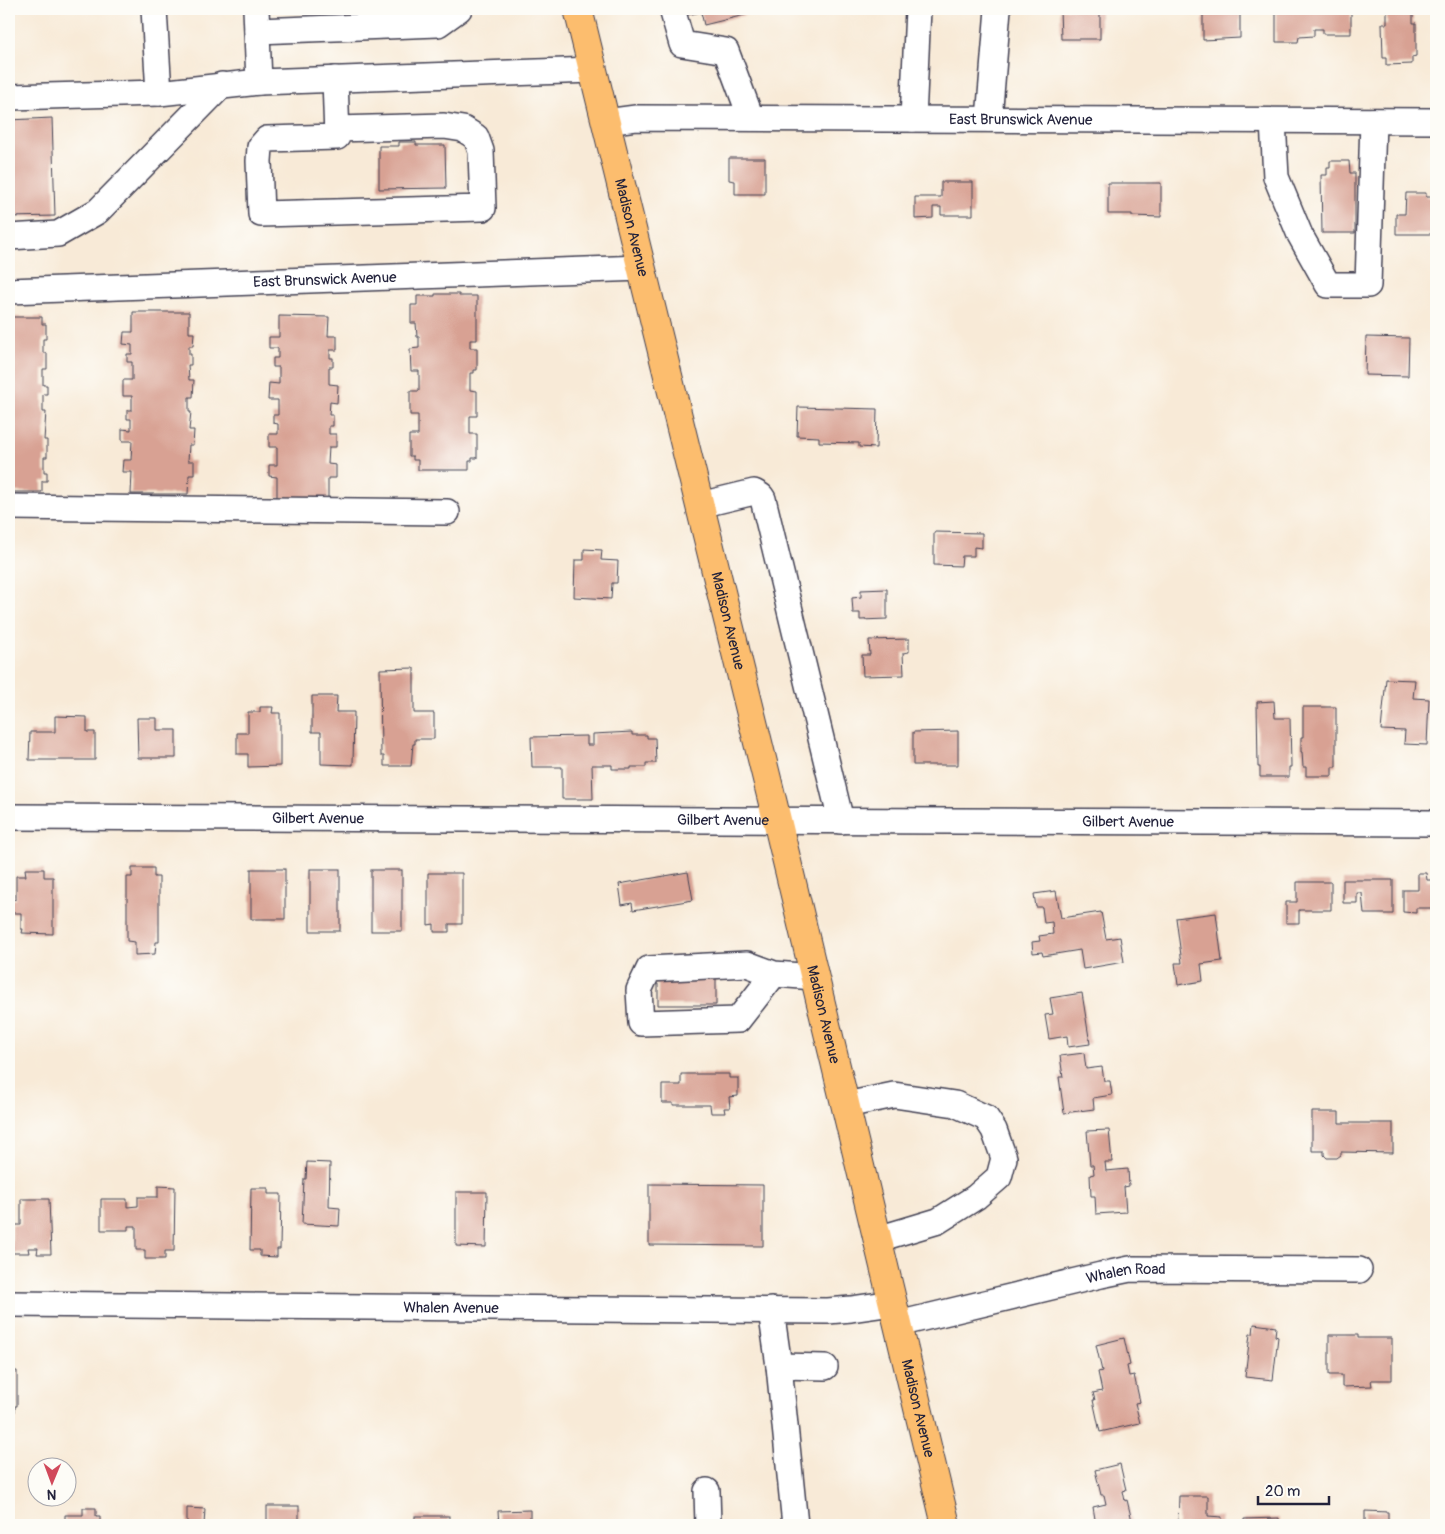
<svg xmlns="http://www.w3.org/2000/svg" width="1445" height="1534" font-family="Pangolin,sans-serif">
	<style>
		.building { fill: #d8a193 }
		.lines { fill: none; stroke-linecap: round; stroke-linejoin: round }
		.minor-casing { stroke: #424052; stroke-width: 28 }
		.major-casing { stroke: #424052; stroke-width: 30 }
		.minor { stroke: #fff; stroke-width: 25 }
		.major { stroke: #fcbd6e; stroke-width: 28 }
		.labels { text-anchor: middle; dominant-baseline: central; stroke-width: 5; stroke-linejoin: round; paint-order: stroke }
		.street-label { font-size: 15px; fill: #22223b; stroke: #fdfcf7 }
	</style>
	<rect width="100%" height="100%" fill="#fdfcf7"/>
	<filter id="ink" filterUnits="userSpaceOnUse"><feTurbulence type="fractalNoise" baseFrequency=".02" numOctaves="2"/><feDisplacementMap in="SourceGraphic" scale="10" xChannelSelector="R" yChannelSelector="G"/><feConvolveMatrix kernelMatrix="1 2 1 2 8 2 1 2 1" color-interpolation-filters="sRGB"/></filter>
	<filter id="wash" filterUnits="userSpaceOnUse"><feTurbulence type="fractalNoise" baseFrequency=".0096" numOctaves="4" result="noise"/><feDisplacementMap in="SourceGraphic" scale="20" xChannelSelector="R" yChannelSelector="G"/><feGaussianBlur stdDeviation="1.12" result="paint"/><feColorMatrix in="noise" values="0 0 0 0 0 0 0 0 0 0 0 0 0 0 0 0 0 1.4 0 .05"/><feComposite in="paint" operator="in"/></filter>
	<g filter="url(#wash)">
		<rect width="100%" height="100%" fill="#f8ead7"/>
		<g id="blocks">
			<g class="building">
				<polygon points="686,9 769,9 704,25 701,12 687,15"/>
				<polygon points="1060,9 1100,9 1100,39 1061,39"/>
				<polygon points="1276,9 1314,9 1314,11 1324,11 1324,9 1351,9 1351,34 1323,34 1323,29 1314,29 1314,36 1299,37 1298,42 1276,42"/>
				<polygon points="1387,9 1413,9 1413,23 1416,23 1416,56 1412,57 1412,64 1386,65 1386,58 1383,58 1382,24 1387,24"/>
				<polygon points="1203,11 1240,11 1240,38 1203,40"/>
				<polygon points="52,118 55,216 9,217 9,120"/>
				<polygon points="399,142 416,142 416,145 445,145 446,188 379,189 379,146 399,146"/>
				<polygon points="729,158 765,158 765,194 735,194 735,181 729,180"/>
				<polygon points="1330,161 1349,161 1350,173 1355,173 1355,233 1322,233 1321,175 1327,175 1327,168 1330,168"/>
				<polygon points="941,182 973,182 973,215 941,215 941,207 933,207 933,218 915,219 915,197 941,197"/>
				<polygon points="1108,183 1161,183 1161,217 1132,216 1132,214 1108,214"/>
				<polygon points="1406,193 1426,193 1426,197 1436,197 1436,234 1396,234 1396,214 1405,214"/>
				<polygon points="435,294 459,294 459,296 477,296 477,340 470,340 470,348 477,348 477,370 474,370 474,373 470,373 470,390 477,391 477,416 470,416 470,434 477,434 477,458 472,458 472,461 469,461 469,470 418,470 418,460 413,460 413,456 409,456 409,435 418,435 418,415 410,415 410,391 419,391 419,371 411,371 410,349 419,348 419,337 417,337 416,323 411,323 411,305 417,305 417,296 435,296"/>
				<polygon points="133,312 189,312 189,333 194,333 193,346 189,346 189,354 191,354 191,365 188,365 189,380 194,380 193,397 189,397 189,412 191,412 189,430 194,430 193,445 189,445 188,461 194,461 194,475 189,475 188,494 131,494 132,472 122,472 123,460 131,460 132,441 122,441 122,429 131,430 131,419 127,419 127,410 132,410 132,396 123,396 123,380 132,380 132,362 127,362 127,354 132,354 132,345 123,344 124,332 133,332"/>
				<polygon points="279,316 329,317 328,336 337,336 337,350 330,350 330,358 333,358 333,367 329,367 329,384 338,385 337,403 330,402 329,415 333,415 333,426 329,426 329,434 336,434 336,447 329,447 328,464 336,465 336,478 328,478 328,499 277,498 277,477 269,476 269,465 277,465 277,447 269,447 269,434 278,434 278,424 273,423 273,415 278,415 278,400 268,400 269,383 279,384 279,367 273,367 273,358 278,358 278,348 269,348 269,337 279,337"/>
				<polygon points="9,317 42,317 42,324 46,324 46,339 43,339 43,353 47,353 47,369 43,369 43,385 47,385 47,394 43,394 43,412 46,412 44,440 47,440 47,457 44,457 44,472 47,472 47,481 42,481 42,492 9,492"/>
				<polygon points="1366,337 1409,338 1408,376 1365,375"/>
				<polygon points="798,407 877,409 876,448 859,447 859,443 819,442 819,437 797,436"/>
				<polygon points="934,532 982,533 982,548 974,547 974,556 962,556 961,566 934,565"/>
				<polygon points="584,549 602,550 601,560 618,561 617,583 612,583 611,599 574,597 575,560 584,560"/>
				<polygon points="887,589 887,619 860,620 860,613 853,613 852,598 861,597 861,590"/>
				<polygon points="909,639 909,652 903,653 904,675 863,676 862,655 870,655 869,640"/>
				<polygon points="414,668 414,713 434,713 434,739 415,739 415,744 413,744 411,766 384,766 384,756 381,756 380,669"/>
				<polygon points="1386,679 1415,680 1413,698 1429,699 1427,745 1404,744 1405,731 1381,730"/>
				<polygon points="312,696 337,696 336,712 354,712 353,765 321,764 321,732 312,732"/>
				<polygon points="1274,701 1275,718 1290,718 1291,767 1289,767 1289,777 1260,777 1260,767 1258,767 1257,702"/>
				<polygon points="260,707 273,707 272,713 280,713 280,766 248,767 248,754 237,754 237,733 248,733 248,712 260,712"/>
				<polygon points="1303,707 1336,707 1336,767 1332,767 1332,776 1306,776 1306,767 1303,767 1302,752 1301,752 1301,737 1303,737"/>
				<polygon points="55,716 87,717 87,732 95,732 95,760 29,760 30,732 55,732"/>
				<polygon points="137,718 157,718 157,730 176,730 176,758 138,758"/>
				<polygon points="958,731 958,765 913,765 913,732"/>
				<polygon points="632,732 632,735 647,735 647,738 655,738 656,763 646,763 646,767 631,767 631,769 612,769 612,765 592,765 593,799 562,799 562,767 532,767 531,737 587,736 587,745 593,745 593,734"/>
				<polygon points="132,868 154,868 154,877 159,877 159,942 156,942 155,954 135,955 135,942 127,941 127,877 132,877"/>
				<polygon points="25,869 44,869 44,877 53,877 53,934 22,933 23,929 21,929 21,913 10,913 10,900 16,899 16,876 26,876"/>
				<rect x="251" y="869" width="34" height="50"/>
				<rect x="310" y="869" width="30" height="62"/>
				<rect x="371" y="870" width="31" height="61"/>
				<polygon points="688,872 693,900 633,910 632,903 622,905 619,884"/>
				<polygon points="428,873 462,873 462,924 449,924 449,932 434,932 434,924 428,925"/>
				<polygon points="1418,873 1426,873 1427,880 1436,880 1436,908 1416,908 1416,913 1403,912 1403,890 1418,890"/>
				<polygon points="1343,880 1393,880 1393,914 1364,914 1362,893 1357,893 1357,903 1343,903"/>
				<polygon points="1297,882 1331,882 1331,910 1299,910 1299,923 1286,923 1286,902 1297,902"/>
				<polygon points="1056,891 1061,918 1101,912 1106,939 1120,937 1124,962 1083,969 1080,950 1043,956 1042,952 1033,953 1032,942 1040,941 1039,936 1053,934 1052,922 1044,923 1042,907 1036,907 1034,894"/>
				<polygon points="1216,913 1222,961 1201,964 1203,981 1178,985 1175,963 1182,963 1176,918"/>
				<polygon points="653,976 716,976 716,1005 658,1005 658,984 653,984"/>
				<polygon points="1082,993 1090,1044 1068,1047 1067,1036 1049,1039 1045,1015 1053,1014 1050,998"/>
				<polygon points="1084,1053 1086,1069 1102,1067 1104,1081 1110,1081 1112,1095 1093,1098 1094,1109 1064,1113 1059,1077 1063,1077 1060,1056"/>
				<polygon points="681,1074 729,1074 729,1078 738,1078 738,1096 729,1097 730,1108 724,1108 725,1113 711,1113 710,1105 673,1105 673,1103 662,1103 662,1085 681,1085"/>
				<polygon points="1312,1112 1339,1112 1339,1123 1393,1123 1393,1153 1341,1152 1341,1155 1337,1158 1327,1158 1324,1155 1324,1151 1312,1151"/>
				<polygon points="1109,1130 1112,1162 1105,1162 1106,1171 1128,1169 1129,1186 1124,1187 1126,1212 1096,1214 1095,1196 1091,1196 1090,1175 1094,1174 1093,1165 1090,1165 1087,1131"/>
				<polygon points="307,1162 330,1163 329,1207 340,1208 339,1226 302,1224 304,1179 306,1179"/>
				<polygon points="649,1184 763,1185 763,1246 649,1245"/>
				<polygon points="158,1186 175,1187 174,1251 165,1251 165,1259 145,1259 145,1250 136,1250 136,1226 128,1226 128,1230 101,1230 101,1199 127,1199 127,1207 138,1206 138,1197 158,1197"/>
				<polygon points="251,1188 268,1188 268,1194 281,1194 280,1249 277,1249 277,1257 260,1256 260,1250 250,1250"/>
				<polygon points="456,1192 487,1192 486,1247 456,1246"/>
				<polygon points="21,1199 49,1199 51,1254 37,1254 38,1248 28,1248 29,1253 12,1253 12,1225 21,1225"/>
				<polygon points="1254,1324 1276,1327 1275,1336 1278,1337 1273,1380 1245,1377 1250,1334 1253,1334"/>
				<polygon points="1329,1335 1358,1335 1358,1338 1392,1338 1392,1380 1371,1380 1372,1386 1342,1387 1342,1375 1329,1375"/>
				<polygon points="1124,1338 1130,1365 1127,1366 1129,1376 1134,1375 1140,1402 1135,1403 1140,1423 1100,1432 1093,1400 1095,1400 1093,1393 1102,1391 1098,1372 1102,1371 1096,1345"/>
				<polygon points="9,1363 14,1363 14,1371 17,1371 17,1406 15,1406 15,1412 9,1412"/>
				<polygon points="1120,1464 1126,1490 1123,1491 1125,1501 1127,1500 1133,1525 1096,1525 1093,1507 1106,1504 1104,1495 1101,1495 1095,1470"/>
				<polygon points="1179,1496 1208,1496 1208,1516 1222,1517 1221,1525 1178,1525"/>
				<rect x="267" y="1506" width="32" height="19"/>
				<polygon points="83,1508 96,1508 96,1516 100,1516 100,1525 65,1525 65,1515 83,1515"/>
				<polygon points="187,1508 205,1509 204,1525 187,1525"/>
				<polygon points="530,1510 530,1525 499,1525 498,1511"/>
				<polygon points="1365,1511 1388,1512 1388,1525 1365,1525"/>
				<rect x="415" y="1516" width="34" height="9"/>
				<polygon points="1279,1518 1279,1525 1244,1525 1244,1519"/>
			</g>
		</g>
	</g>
	<g filter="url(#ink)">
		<use href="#blocks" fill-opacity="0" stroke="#424052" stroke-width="1"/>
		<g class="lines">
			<defs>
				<g id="minor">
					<polyline points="256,9 259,82"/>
					<polyline points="672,9 682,44 726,51 751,118"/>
					<polyline points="257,31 438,24 459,9"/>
					<polyline points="335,79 337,137 267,139 260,147 259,161 261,214 483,208 481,151 476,137 463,129 444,126 337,129"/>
					<polyline points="159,93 259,82 593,70"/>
					<polyline points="9,97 159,93 154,9"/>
					<polyline points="913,119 918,9"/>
					<polyline points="989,119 998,9"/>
					<polyline points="1273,121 1276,177 1300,235 1328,285 1368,285 1373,121"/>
					<path id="s1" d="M 606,122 L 636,118 L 1436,121"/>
					<polyline points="9,237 58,234 98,211 222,85"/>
					<path id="s2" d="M 9,291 L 642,268"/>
					<polyline points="700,505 754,492 761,496 763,499 841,821"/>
					<polyline points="9,507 447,512"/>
					<path id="s3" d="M 9,817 L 1436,823"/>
					<polyline points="774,974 738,1020 641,1023 639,990 649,969 747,964 774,974 815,977"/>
					<polyline points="846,1105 894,1095 955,1104 986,1118 994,1130 1004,1158 999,1177 976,1197 938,1221 878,1239"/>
					<path id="s4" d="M 9,1304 L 828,1311 L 851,1309 L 893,1303"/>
					<polyline points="771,1310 779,1366 795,1525"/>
					<path id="s5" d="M 898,1324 L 1101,1275 L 1130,1269 L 1359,1270"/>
					<polyline points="779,1366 825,1367"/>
					<polyline points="707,1491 708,1525"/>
				</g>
				<g id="major">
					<path id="s6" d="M 578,9 L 777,820 L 946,1525"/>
				</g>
			</defs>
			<use href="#minor" class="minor-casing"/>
			<use href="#major" class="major-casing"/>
			<use href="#minor" class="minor"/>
			<use href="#major" class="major"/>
		</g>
	</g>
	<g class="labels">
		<g class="street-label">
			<text stroke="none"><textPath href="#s1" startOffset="415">East Brunswick Avenue</textPath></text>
			<text stroke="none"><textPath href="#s6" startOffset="225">Madison Avenue</textPath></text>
			<text stroke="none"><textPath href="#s2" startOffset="316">East Brunswick Avenue</textPath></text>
			<text stroke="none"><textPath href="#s6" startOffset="630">Madison Avenue</textPath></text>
			<text stroke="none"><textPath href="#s3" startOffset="309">Gilbert Avenue</textPath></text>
			<text stroke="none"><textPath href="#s3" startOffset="714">Gilbert Avenue</textPath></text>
			<text stroke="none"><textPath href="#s3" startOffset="1119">Gilbert Avenue</textPath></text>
			<text stroke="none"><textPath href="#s6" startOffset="1035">Madison Avenue</textPath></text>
			<text stroke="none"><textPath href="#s5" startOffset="234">Whalen Road</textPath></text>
			<text stroke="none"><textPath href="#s4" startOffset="442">Whalen Avenue</textPath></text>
			<text stroke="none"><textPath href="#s6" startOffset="1440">Madison Avenue</textPath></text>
		</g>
	</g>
	<rect width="1445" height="1534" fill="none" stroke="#fdfcf7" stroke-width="30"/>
	<g transform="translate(52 1482) rotate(181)"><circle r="24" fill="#fdfcf7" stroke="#a5a5ac"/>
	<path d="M0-4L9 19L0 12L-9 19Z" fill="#d1495b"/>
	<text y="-8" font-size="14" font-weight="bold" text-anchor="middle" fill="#22223b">N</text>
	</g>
	<path d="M1258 1496v8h71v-8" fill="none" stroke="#22223b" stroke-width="2.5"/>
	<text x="1265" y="1496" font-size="15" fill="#22223b" stroke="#fdfcf7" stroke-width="4" paint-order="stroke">20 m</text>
</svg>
